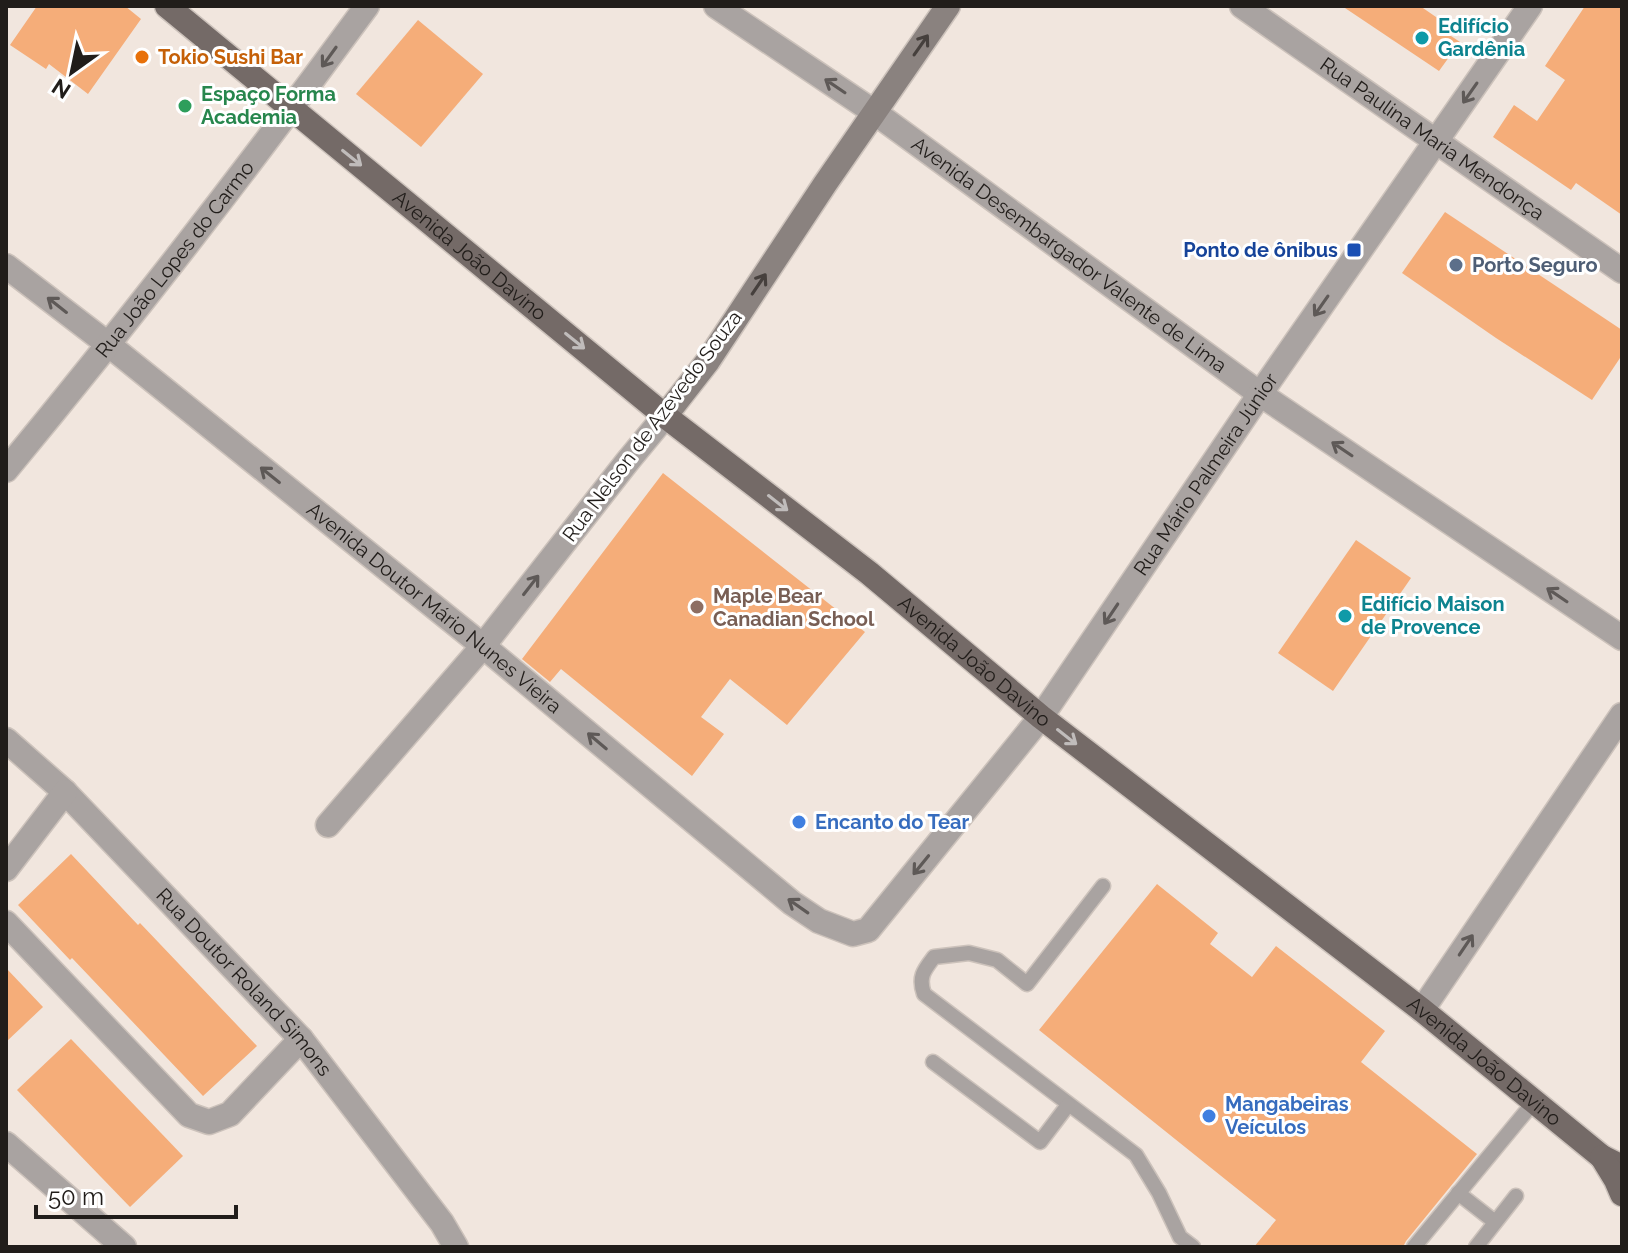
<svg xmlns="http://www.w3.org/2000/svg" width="1628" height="1253" font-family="Raleway,sans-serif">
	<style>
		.building { fill: #f5ad79 }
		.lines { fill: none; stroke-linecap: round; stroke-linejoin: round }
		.lane-casing { stroke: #ccc2bb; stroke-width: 17 }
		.street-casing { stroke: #ccc2bb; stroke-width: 27 }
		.secondary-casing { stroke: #ccc2bb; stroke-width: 27 }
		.primary-casing { stroke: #ccc2bb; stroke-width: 27 }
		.lane { stroke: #a9a3a1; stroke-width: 14 }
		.street { stroke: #a9a3a1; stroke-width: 24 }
		.secondary { stroke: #8a827f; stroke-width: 24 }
		.primary { stroke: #746a67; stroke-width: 24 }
		.oneway { stroke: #46403d }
		.oneway2 { stroke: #5e5957 }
		.oneway3 { stroke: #c0bcbb }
		.culture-dot { fill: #0f9aa8; stroke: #fff; stroke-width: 3 }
		.food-dot { fill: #e8710a; stroke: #fff; stroke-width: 3 }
		.leisure-dot { fill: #2e9e5b; stroke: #fff; stroke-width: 3 }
		.transit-dot { fill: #1a4fb4; stroke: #fff; stroke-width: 3 }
		.service-dot { fill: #5c6f8a; stroke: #fff; stroke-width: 3 }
		.education-dot { fill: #8d6e63; stroke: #fff; stroke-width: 3 }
		.shop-dot { fill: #3f7fe0; stroke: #fff; stroke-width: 3 }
		.labels { text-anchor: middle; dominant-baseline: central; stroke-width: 6; stroke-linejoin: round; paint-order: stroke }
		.culture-label { font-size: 20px; font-weight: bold; fill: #0d838f; stroke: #fff; text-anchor: start }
		.food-label { font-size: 20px; font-weight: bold; fill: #c56008; stroke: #fff; text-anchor: start }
		.leisure-label { font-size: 20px; font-weight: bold; fill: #27864d; stroke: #fff; text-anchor: start }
		.street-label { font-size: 20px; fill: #211d1a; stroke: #fff }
		.transit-label { font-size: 20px; font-weight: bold; fill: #164399; stroke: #fff; text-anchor: end }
		.service-label { font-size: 20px; font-weight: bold; fill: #4e5e75; stroke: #fff; text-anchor: start }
		.education-label { font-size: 20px; font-weight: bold; fill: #785e54; stroke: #fff; text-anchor: start }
		.shop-label { font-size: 20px; font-weight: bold; fill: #366cbe; stroke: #fff; text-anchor: start }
	</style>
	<rect width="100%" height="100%" fill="#f1e6de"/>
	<g class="building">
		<polygon points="37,6 125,6 141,19 88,94 49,64 46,69 10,45"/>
		<polygon points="1342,6 1420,6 1452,28 1448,34 1460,42 1439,71"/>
		<polygon points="1585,6 1622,6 1622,215 1576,183 1571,190 1493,137 1514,105 1537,121 1565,80 1545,66"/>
		<polygon points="418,20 483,74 421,147 356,94"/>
		<polygon points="1445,212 1622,330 1622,355 1592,400 1496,338 1402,273"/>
		<polygon points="663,473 865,632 787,725 730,679 701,717 724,734 692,776 561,669 550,682 522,659"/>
		<polygon points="1356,540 1411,578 1333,691 1278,653"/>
		<polygon points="71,854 138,925 140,923 257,1046 203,1096 72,958 70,960 18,905"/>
		<polygon points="1157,884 1218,933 1210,944 1252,977 1276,946 1385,1031 1361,1062 1477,1154 1406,1241 1403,1247 1254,1247 1276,1220 1039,1030"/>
		<polygon points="6,968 43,1007 6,1042"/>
		<polygon points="71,1039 183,1156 130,1207 17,1090"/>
	</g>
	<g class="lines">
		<defs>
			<g id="lane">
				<path d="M 1103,886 L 1027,984 L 997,960 L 969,953 L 934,957 C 924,970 918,977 924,994 L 1136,1155 L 1159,1193 L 1180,1237 L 1193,1247"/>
				<polyline points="933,1062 1040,1142 1068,1105"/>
				<polyline points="1458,1193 1495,1222"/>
				<polyline points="1414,1247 1533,1103"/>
				<polyline points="1476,1247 1516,1196"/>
			</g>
			<g id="street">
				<path id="s1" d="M 716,6 L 874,112 L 1260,394 L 1622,638"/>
				<path id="s2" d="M 1242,6 L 1622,271"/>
				<path id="s3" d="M 6,266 L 109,345 L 483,646 L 792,903 L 819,921 L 853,934 L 868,930 L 1041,717 L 1260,394 L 1530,6"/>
				<path id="s4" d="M 6,470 C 131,319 251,164 367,6"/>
				<path id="s5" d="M 6,740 L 65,792 L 301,1039 L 442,1223 L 456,1247"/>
				<polyline points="328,825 483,646 627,462 665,416"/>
				<polyline points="6,869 65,792"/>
				<polyline points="6,923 189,1115 209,1122 230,1114 301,1039"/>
				<polyline points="1422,1010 1622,715"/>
				<polyline points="6,1144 124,1247"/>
			</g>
			<polyline id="secondary" points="665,416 708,361 825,184 948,6"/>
			<g id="primary">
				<path id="s6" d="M 167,6 L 665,416 L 869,573 L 1041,717 L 1422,1010 L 1602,1157 L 1622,1167"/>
				<polyline points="1602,1157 1616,1180 1622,1194"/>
			</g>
		</defs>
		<use href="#lane" class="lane-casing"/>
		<use href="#street" class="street-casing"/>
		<use href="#secondary" class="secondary-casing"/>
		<use href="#primary" class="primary-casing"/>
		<use href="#lane" class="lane"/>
		<use href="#street" class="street"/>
		<use href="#secondary" class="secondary"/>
		<use href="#primary" class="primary"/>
	</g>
	<defs><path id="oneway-shaft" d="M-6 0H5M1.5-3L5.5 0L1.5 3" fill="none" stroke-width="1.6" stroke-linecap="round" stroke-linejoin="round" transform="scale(2)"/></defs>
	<g class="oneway">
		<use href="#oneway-shaft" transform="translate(921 45) rotate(-55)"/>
		<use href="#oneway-shaft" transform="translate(759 284) rotate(-56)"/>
	</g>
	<g class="oneway2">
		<use href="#oneway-shaft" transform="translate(329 57) rotate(126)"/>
		<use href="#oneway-shaft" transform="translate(835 86) rotate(-146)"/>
		<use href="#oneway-shaft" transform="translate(1470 93) rotate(125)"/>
		<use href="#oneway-shaft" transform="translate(57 305) rotate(-142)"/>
		<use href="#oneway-shaft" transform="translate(1321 306) rotate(125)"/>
		<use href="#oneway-shaft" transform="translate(1342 449) rotate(-146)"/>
		<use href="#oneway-shaft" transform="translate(270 475) rotate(-141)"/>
		<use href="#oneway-shaft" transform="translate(531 585) rotate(-52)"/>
		<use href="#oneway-shaft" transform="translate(1557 595) rotate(-146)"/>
		<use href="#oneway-shaft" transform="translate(1111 614) rotate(124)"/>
		<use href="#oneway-shaft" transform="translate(597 741) rotate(-140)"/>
		<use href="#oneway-shaft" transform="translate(921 865) rotate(129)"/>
		<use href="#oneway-shaft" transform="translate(798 906) rotate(-145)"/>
		<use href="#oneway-shaft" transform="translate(1466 945) rotate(-56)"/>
	</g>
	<g class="oneway3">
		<use href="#oneway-shaft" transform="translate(352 158) rotate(39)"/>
		<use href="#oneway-shaft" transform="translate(575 341) rotate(39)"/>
		<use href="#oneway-shaft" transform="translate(778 503) rotate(38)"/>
		<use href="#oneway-shaft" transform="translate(1067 737) rotate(38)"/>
	</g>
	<g class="culture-dot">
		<circle cx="1422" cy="38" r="8"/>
		<circle cx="1345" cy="616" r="8"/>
	</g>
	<circle class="food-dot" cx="142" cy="57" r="8"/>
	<circle class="leisure-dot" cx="185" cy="106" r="8"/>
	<rect class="transit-dot" x="1346" y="242" width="16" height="16" rx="4"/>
	<circle class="service-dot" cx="1456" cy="265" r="8"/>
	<circle class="education-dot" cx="697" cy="607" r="8"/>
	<g class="shop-dot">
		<circle cx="799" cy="822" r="8"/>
		<circle cx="1209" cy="1116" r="8"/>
	</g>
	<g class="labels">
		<g class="culture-label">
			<text x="1438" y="26">Edifício<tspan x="1438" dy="23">Gardênia</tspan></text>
			<text x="1361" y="604">Edifício Maison<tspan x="1361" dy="23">de Provence</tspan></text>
		</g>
		<g class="food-label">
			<text x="158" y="57">Tokio Sushi Bar</text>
		</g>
		<g class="leisure-label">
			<text x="201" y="94">Espaço Forma<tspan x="201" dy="23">Academia</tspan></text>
		</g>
		<g class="street-label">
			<text stroke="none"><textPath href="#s2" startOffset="232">Rua Paulina Maria Mendonça</textPath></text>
			<text stroke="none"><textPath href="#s6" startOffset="392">Avenida João Davino</textPath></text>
			<text stroke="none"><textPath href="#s1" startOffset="432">Avenida Desembargador Valente de Lima</textPath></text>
			<text stroke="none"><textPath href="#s4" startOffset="270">Rua João Lopes do Carmo</textPath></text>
			<text transform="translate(652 426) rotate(-53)">Rua Nelson de Azevedo Souza</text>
			<text stroke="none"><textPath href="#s3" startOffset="1664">Rua Mário Palmeira Júnior</textPath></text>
			<text stroke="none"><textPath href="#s3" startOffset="548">Avenida Doutor Mário Nunes Vieira</textPath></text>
			<text stroke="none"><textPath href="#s6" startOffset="1040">Avenida João Davino</textPath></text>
			<text stroke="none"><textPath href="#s5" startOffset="340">Rua Doutor Roland Simons</textPath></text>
			<text stroke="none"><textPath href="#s6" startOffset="1688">Avenida João Davino</textPath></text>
		</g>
		<g class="transit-label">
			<text x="1338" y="250">Ponto de ônibus</text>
		</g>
		<g class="service-label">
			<text x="1472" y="265">Porto Seguro</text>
		</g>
		<g class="education-label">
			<text x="713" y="596">Maple Bear<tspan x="713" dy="23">Canadian School</tspan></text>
		</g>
		<g class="shop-label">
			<text x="815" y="822">Encanto do Tear</text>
			<text x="1225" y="1104">Mangabeiras<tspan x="1225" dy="23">Veículos</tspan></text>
		</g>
	</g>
	<rect width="1628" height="1253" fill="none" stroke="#211d1a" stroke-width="16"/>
	<g transform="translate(72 72) rotate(213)" stroke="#ffffff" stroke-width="6" paint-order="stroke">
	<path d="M0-6L14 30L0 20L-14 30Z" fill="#211d1a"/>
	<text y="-12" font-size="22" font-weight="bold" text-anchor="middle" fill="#211d1a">N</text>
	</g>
	<path d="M36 1205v12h200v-12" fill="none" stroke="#211d1a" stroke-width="4"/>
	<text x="48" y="1205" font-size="24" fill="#211d1a" stroke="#ffffff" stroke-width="6" paint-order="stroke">50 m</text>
</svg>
